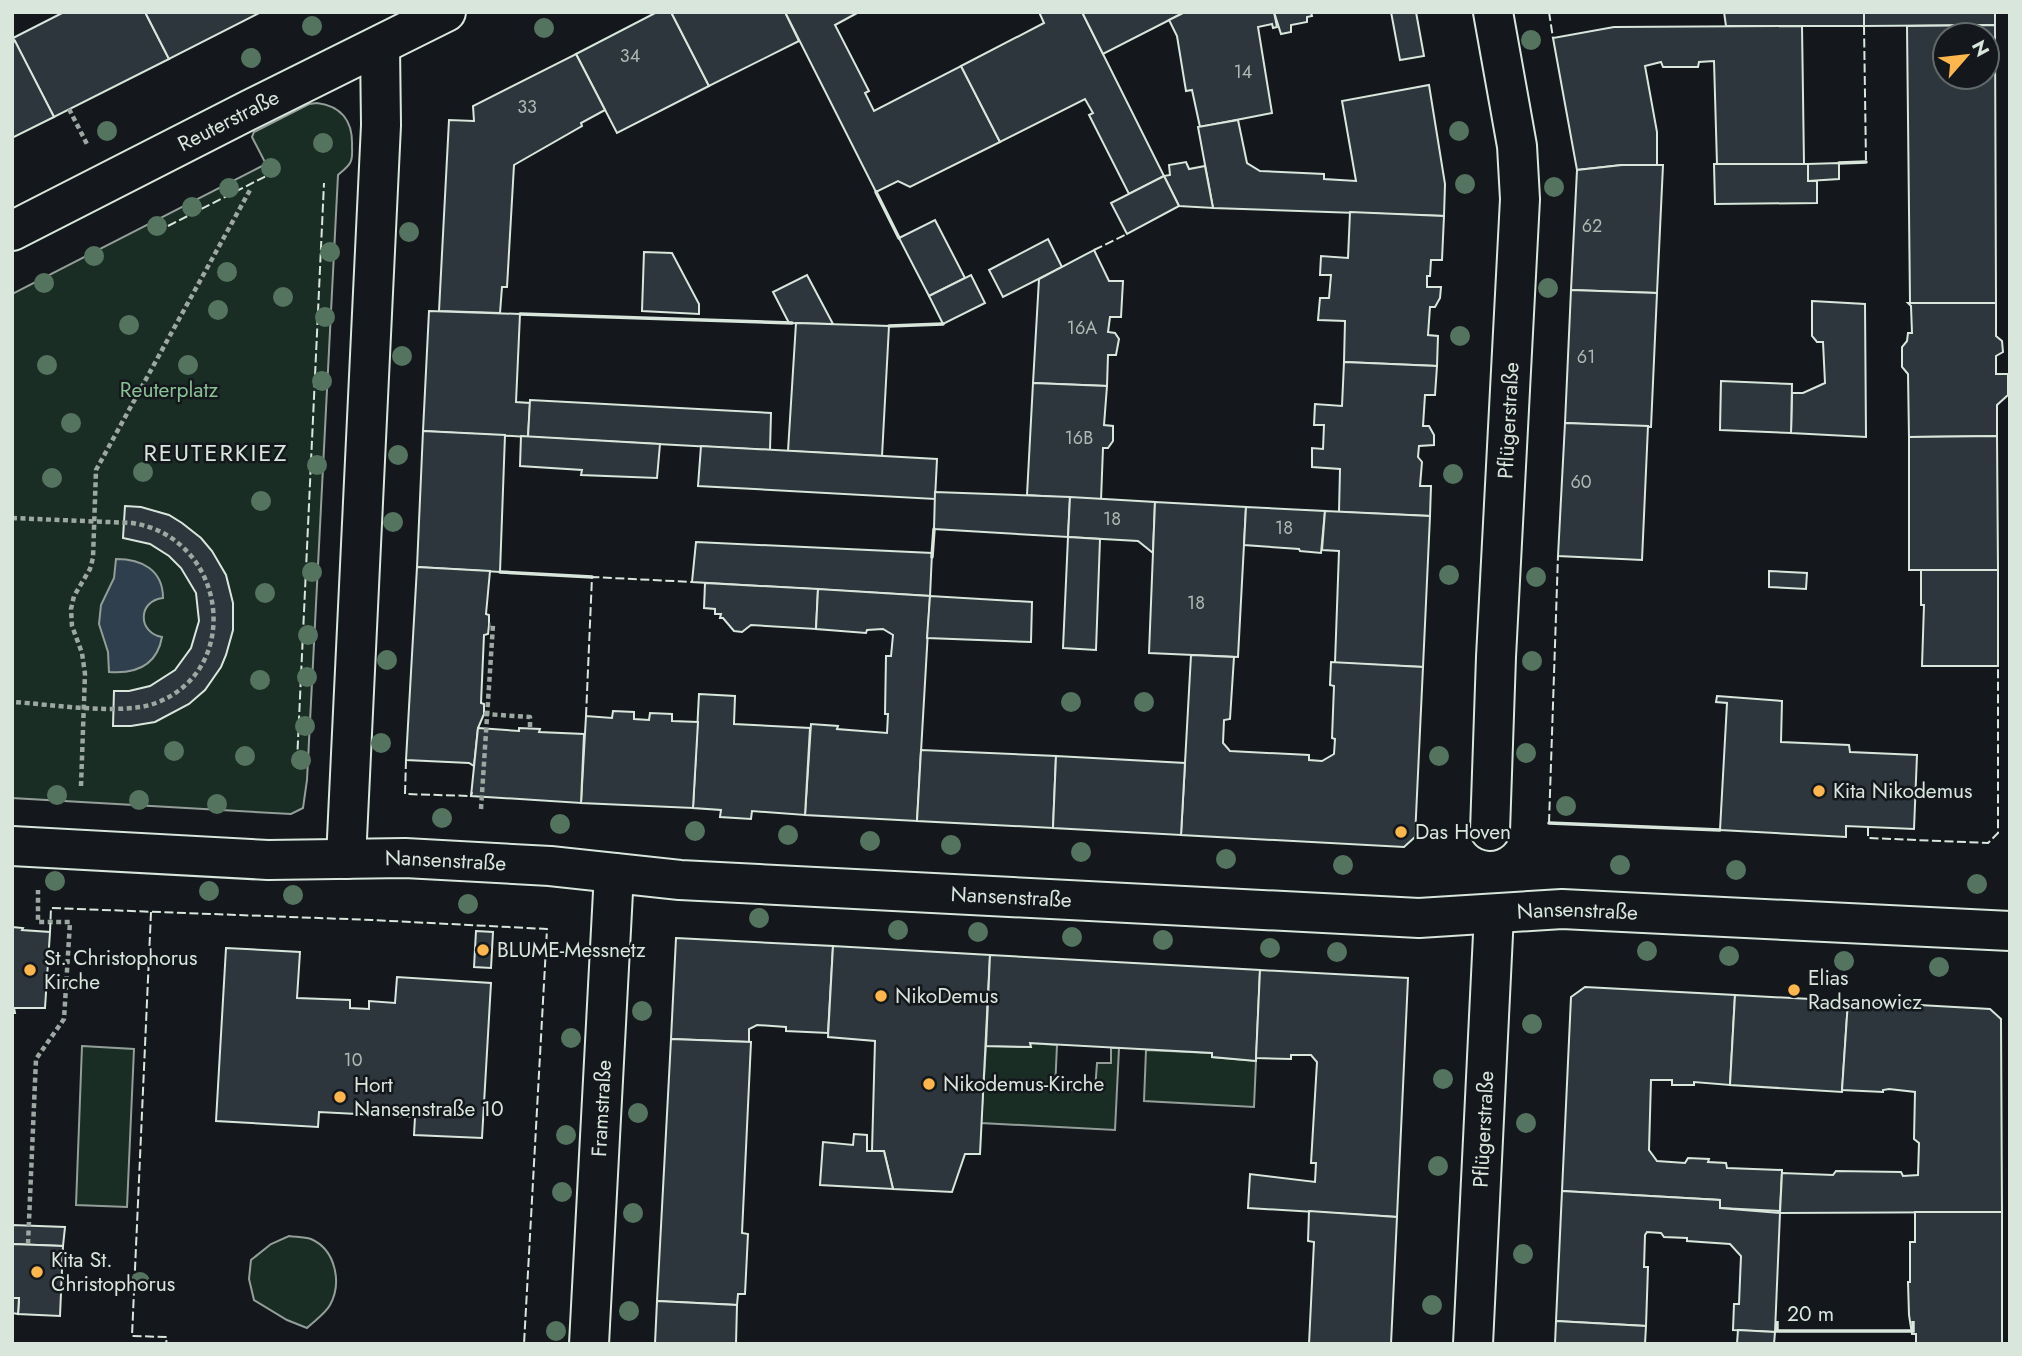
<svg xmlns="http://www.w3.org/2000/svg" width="2022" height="1356" font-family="Jost,sans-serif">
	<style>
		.green { fill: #1a2d24; stroke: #939e99; stroke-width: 2 }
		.water { fill: #2f3f4d; stroke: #939e99; stroke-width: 2 }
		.building { fill: #2c363c; stroke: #d8e6dc; stroke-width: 2; fill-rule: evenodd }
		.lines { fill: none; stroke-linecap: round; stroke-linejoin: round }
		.minor-casing { stroke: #d8e6dc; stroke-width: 42 }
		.path { stroke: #9da8a2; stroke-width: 4.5; stroke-dasharray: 5 3.5; stroke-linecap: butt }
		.minor { stroke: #14181c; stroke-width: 38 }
		.fence { stroke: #d8e6dc; stroke-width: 2; stroke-dasharray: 9 3.5; stroke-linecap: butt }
		.wall { stroke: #d8e6dc; stroke-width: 3.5 }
		.tree { fill: #55745f }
		.poi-dot { fill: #ffb74d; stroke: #14181c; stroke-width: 2.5 }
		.labels { text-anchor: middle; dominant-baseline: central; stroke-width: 5; stroke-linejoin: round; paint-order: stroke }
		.number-label { font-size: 18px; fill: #adbab4 }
		.street-label { font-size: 21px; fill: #d8e6dc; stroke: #14181c }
		.park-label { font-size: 21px; fill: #8ac095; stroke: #14181c }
		.poi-label { font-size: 21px; fill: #d8e6dc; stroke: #14181c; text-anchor: start }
		.quarter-label { font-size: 24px; letter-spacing: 2px; fill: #d8e6dc; stroke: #14181c }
	</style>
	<rect width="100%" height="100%" fill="#14181c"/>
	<g class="green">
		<path d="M 317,103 C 341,106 353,121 352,146 C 352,152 353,158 350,163 C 347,168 341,172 338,175 L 307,780 L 303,808 L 291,814 L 12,798 L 12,294 L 266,164 L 252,137 L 254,132 L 309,104 Z"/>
		<polygon points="1030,1043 1057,1045 1055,1089 1095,1091 1097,1063 1111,1063 1111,1048 1119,1048 1115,1130 981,1123 986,1046 1030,1047"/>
		<polygon points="82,1046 134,1049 127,1207 76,1205"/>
		<polygon points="1146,1050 1212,1053 1212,1057 1256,1061 1254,1107 1144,1101"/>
		<path d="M 289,1236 C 295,1237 304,1237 311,1239 C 336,1250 342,1283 330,1305 C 325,1314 314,1321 307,1328 L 287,1320 L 254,1300 L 249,1279 L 251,1260 L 271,1244 Z"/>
	</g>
	<path class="water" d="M 116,559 C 142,559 163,570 163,598 C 137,601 138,633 162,637 C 157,665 136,674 109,672 L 108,652 L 99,624 L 101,605 L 114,578 Z"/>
	<g class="building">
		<polygon points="64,12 145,12 169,59 54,117 13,38"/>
		<polygon points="145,12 261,12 169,59"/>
		<polygon points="657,12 671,12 709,86 617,133 576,54"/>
		<polygon points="671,12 785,12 799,41 709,86"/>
		<polygon points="785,12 859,12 835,25 869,91 865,93 874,111 961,66 1000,142 910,187 898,181 876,192"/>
		<polygon points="1039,12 1082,12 1164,176 1129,194 1089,115 1093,113 1085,99 1000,142 961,66 1044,23"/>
		<polygon points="1082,12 1185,12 1103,54"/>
		<polygon points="1185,12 1274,12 1277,27 1273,28 1272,24 1258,27 1272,113 1200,127 1192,90 1186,91 1177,36 1169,20"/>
		<polygon points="1274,12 1311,12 1312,16 1307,17 1307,22 1291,25 1291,32 1281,34"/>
		<polygon points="1391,12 1416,12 1424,56 1400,60"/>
		<polygon points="1724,12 1864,12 1864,26 1726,26"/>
		<polygon points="1864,12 1995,12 1995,25 1864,26"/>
		<path d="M 1995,25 L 1996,303 L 1910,303 L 1907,26 ZM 1945,35 L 1987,35 L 1987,77 L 1945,77 Z"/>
		<polygon points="1802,26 1804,164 1717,164 1714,61 1699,62 1698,67 1663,67 1661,62 1645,66 1657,132 1657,165 1622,165 1577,170 1553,38 1614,27"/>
		<polygon points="15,41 54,117 12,138 12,43"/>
		<polygon points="576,54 605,110 581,123 582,126 514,165 507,287 502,287 500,313 439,311 449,120 474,121 473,106"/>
		<polygon points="1429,85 1445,184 1444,216 1213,208 1198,127 1238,120 1247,163 1260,171 1324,174 1324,179 1356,181 1342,101"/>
		<polygon points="1186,162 1189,169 1205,166 1213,208 1179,206 1164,176 1170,175 1169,165"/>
		<polygon points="1839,163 1839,179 1808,181 1808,164"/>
		<polygon points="1714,164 1808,164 1808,181 1817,181 1817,203 1715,204"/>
		<polygon points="1622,165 1663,165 1657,293 1571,290 1577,170"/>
		<polygon points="1164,176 1179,206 1127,234 1111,203"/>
		<polygon points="1350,212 1444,216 1442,260 1431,260 1430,276 1427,276 1427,287 1441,287 1440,298 1435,307 1430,307 1428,335 1438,336 1437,366 1344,362 1345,321 1318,320 1320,298 1329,298 1331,275 1320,275 1321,256 1348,258"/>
		<polygon points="935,220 965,278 929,296 899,238"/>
		<polygon points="1048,239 1062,267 1003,297 989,270"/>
		<polygon points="1094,250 1109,281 1123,281 1121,317 1110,317 1108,332 1115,333 1119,339 1116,355 1108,355 1107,386 1033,383 1039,279"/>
		<polygon points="644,252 672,253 699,304 699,314 642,311"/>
		<polygon points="807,275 833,324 789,323 773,292"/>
		<polygon points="971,275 985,303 943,324 929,296"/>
		<polygon points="1571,290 1657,293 1651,427 1565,423"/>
		<polygon points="1812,301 1865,304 1866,437 1791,433 1792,393 1803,393 1825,383 1823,342 1817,342 1812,336"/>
		<polygon points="1908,303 1996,303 1996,336 2002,341 2003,352 1996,356 1996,374 2008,374 2008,395 1997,405 1997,436 1909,437 1908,374 1902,367 1902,347 1907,341 1908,333 1912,333 1911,306"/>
		<polygon points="429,311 520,314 516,402 530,403 528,437 423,431"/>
		<polygon points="796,323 889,326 882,456 788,451"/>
		<polygon points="1344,362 1437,366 1435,395 1425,395 1423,426 1429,426 1434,435 1434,445 1419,446 1418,457 1422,462 1420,486 1431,486 1430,516 1339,512 1340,469 1312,467 1312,448 1323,449 1324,425 1314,425 1315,404 1342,406"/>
		<polygon points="1721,381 1792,384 1791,433 1720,430"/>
		<polygon points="1033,383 1107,386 1104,425 1113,426 1113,441 1108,448 1103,448 1101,500 1027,495"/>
		<polygon points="530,400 771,413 770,450 528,437"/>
		<polygon points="1565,423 1648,426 1642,560 1558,556"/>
		<polygon points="423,431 505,435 500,572 417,567"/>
		<polygon points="521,436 660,444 657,478 581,475 582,470 520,466"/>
		<polygon points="1997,436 1998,570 1909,570 1909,437"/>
		<polygon points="701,446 937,459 935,499 698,486"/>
		<polygon points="935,492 1070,497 1068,537 934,529"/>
		<polygon points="1070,497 1155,502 1153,553 1138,541 1068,537"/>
		<polygon points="1155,502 1246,507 1238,657 1149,653"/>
		<polygon points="125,506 141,507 169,515 182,523 201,538 212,551 226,575 233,603 233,630 226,655 221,667 205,690 189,704 155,722 131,726 113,726 114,691 129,691 150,686 175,670 191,648 199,621 196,593 181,568 169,556 150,544 123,538"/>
		<polygon points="1246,507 1325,511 1321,553 1300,551 1299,549 1244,545"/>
		<polygon points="1325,511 1430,516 1423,667 1335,663 1339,551 1322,550"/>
		<polygon points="1068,537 1100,539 1096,650 1063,648"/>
		<polygon points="696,542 932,553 930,596 692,582"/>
		<polygon points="417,567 490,571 486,614 489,615 489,625 488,634 484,635 481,703 484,704 484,714 478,728 474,766 469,763 406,760"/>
		<polygon points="1921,570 1998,570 1998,666 1922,666 1924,605 1921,605"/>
		<polygon points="1769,571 1807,573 1806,589 1769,587"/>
		<polygon points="705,583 818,589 816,629 751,625 742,632 734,631 723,618 720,618 721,614 715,614 715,609 704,608"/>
		<polygon points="818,589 930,596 917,821 805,815 811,724 838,726 837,729 887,733 888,714 885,714 886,656 891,656 893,635 883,629 867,630 866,633 816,629"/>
		<polygon points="930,596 1032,602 1031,642 927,638"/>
		<polygon points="1191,655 1234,657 1230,719 1224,720 1223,743 1230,751 1309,755 1309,760 1322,761 1334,754 1335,739 1332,738 1334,686 1330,685 1331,662 1423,667 1415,837 1404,847 1181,835"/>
		<polygon points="699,694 735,696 734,724 810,728 805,815 752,811 751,819 720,817 721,810 693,808"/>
		<polygon points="1717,696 1782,701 1781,742 1849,745 1850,752 1917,755 1914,829 1846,826 1846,837 1720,830 1727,703 1716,702"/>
		<polygon points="613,711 634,712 634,719 649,720 650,713 672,714 672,721 698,722 693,808 581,803 586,716 612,718"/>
		<polygon points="478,728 519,731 519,728 540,729 539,732 584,734 581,803 471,796"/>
		<polygon points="921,750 1056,756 1053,828 917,821"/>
		<polygon points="1056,756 1185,763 1181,835 1053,828"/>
		<polygon points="12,927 23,928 22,930 50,932 45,1008 14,1008 15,1013 12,1013"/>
		<polygon points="476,931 493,932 491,968 474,967"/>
		<polygon points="676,938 833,946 828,1033 786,1031 786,1027 757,1025 749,1029 749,1042 671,1039"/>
		<polygon points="833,946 990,955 980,1154 965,1154 952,1192 893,1189 884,1151 872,1151 875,1041 828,1037"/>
		<polygon points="226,948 300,952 297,998 350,1000 350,1008 369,1009 369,1001 395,1003 397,977 491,983 482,1138 414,1135 415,1117 319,1112 318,1127 216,1121"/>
		<polygon points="990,955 1260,970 1256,1061 1212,1057 1212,1053 1030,1043 1031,1047 986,1046"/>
		<polygon points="1260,970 1408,978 1397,1217 1248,1208 1250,1174 1315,1182 1316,1163 1311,1163 1317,1062 1311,1055 1291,1055 1291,1059 1256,1058"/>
		<polygon points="1585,987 1735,995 1730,1085 1694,1082 1694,1085 1672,1085 1672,1080 1651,1080 1649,1150 1657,1161 1685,1163 1688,1158 1709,1159 1708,1162 1726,1163 1727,1168 1782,1170 1780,1211 1720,1208 1720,1200 1562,1191 1571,997"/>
		<polygon points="1735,995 1848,1001 1842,1092 1730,1085"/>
		<polygon points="1848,1001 1990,1009 2001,1019 2002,1212 1780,1213 1782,1173 1833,1175 1836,1171 1901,1172 1903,1176 1918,1175 1919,1143 1914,1139 1915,1092 1889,1089 1883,1090 1883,1092 1842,1090"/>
		<polygon points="671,1039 751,1042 742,1233 748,1234 745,1294 738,1294 737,1305 657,1301"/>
		<polygon points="854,1134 867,1135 867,1151 884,1151 893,1189 820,1185 823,1142 853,1145"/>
		<polygon points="1562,1191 1720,1200 1720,1208 1780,1213 1775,1332 1733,1330 1734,1304 1739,1304 1741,1256 1730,1244 1687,1241 1687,1238 1664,1237 1661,1233 1647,1232 1645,1235 1644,1267 1648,1267 1646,1326 1556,1321"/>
		<polygon points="1309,1211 1397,1217 1391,1344 1309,1344 1314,1242 1308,1241"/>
		<polygon points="1915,1212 2002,1212 2002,1344 1916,1344 1916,1334 1912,1334 1909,1315 1908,1282 1910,1282 1910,1242 1915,1242"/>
		<polygon points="12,1225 65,1227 63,1246 12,1244"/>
		<polygon points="12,1244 63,1246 60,1316 18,1314 19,1298 12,1298"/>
		<polygon points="12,1298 19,1298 18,1314 12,1313"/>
		<polygon points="657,1301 737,1305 736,1344 655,1344"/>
		<polygon points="1556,1321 1646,1326 1645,1344 1555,1344"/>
		<polygon points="1738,1330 1775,1332 1774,1344 1737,1344"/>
	</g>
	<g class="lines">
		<defs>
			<g id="minor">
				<path id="s1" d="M 12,231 L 251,109 L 446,12"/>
				<path id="s2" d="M 1490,831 L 1496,657 L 1520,199 L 1517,146 L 1493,12"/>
				<path id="s3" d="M 12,846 L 268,860 L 405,858 L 550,866 L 680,880 L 1419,918 L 1562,909 L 2010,931"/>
				<polyline points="346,859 381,125 380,47"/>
				<path id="s4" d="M 589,1344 L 614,873"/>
				<path id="s5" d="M 1473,1344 L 1494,914"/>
			</g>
		</defs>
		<use href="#minor" class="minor-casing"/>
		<g class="path">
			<polyline points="69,109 88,146"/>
			<path d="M 12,518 L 132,523 C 226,537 245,669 156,703 C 122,716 51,704 12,702"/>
			<polyline points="484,714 530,717 530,728"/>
			<polyline points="81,786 85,674 82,653 72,626 71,609 74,596 90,569 93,558 96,470 250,190"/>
			<polyline points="481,809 493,625 489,625"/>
			<polyline points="28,1244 36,1059 64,1019 70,922 38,922 38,890"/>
		</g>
		<use href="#minor" class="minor"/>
		<g class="fence">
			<polyline points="1549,12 1553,38"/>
			<polyline points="1864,26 1866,162"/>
			<polyline points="168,226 276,171"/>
			<polyline points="1094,250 1127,234"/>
			<polyline points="586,716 592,577 692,582"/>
			<polyline points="406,760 405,794 471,796 472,792"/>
			<polyline points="297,762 324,183"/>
			<polyline points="1549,823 1558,556"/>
			<polyline points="1868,827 1868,838 1988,843 1998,833 1998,666"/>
			<polyline points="151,912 132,1336 167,1337 166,1344"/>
			<polyline points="50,932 51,908 372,920 547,929 524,1344"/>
		</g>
		<g class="wall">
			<polyline points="1839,163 1866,162"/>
			<polyline points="876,192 899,238"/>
			<polyline points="520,314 792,323"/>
			<polyline points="889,326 943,324"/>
			<polyline points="932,557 934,529"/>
			<polyline points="500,572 592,577"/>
			<polyline points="1549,823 1720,830"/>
		</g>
	</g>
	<g class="tree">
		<circle cx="312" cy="26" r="10"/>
		<circle cx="544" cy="28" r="10"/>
		<circle cx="1531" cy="40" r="10"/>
		<circle cx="251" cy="58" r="10"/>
		<circle cx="107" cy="131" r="10"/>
		<circle cx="1459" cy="131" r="10"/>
		<circle cx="323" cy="143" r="10"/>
		<circle cx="271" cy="168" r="10"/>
		<circle cx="1465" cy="184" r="10"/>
		<circle cx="1554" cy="187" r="10"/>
		<circle cx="229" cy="188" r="10"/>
		<circle cx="192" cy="207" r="10"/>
		<circle cx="157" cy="226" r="10"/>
		<circle cx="409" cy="232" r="10"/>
		<circle cx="330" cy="252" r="10"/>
		<circle cx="94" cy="256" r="10"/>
		<circle cx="227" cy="272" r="10"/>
		<circle cx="44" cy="283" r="10"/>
		<circle cx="1548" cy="288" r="10"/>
		<circle cx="283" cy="297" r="10"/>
		<circle cx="218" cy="310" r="10"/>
		<circle cx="325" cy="317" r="10"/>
		<circle cx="129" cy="325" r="10"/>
		<circle cx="1460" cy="336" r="10"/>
		<circle cx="402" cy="356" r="10"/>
		<circle cx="47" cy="365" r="10"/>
		<circle cx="188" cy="365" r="10"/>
		<circle cx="322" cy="381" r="10"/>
		<circle cx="71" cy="423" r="10"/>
		<circle cx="398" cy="455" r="10"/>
		<circle cx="317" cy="465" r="10"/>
		<circle cx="143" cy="472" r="10"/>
		<circle cx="1453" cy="474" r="10"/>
		<circle cx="52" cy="478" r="10"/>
		<circle cx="261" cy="501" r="10"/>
		<circle cx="393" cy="522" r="10"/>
		<circle cx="312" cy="572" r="10"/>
		<circle cx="1449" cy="575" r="10"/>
		<circle cx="1536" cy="577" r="10"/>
		<circle cx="265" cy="593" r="10"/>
		<circle cx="308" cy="635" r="10"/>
		<circle cx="387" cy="660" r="10"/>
		<circle cx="1532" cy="661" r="10"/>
		<circle cx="307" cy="677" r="10"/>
		<circle cx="260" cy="680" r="10"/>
		<circle cx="1071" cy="702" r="10"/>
		<circle cx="1144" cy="702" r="10"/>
		<circle cx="305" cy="726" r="10"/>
		<circle cx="381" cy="743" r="10"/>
		<circle cx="174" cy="751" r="10"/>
		<circle cx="1526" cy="753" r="10"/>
		<circle cx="245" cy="756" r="10"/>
		<circle cx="1439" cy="756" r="10"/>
		<circle cx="301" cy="760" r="10"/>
		<circle cx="57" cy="795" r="10"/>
		<circle cx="139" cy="800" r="10"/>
		<circle cx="217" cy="804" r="10"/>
		<circle cx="1566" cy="806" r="10"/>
		<circle cx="442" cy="818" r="10"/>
		<circle cx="560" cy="824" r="10"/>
		<circle cx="695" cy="831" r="10"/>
		<circle cx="788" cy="835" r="10"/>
		<circle cx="870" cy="841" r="10"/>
		<circle cx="951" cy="845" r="10"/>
		<circle cx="1081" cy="852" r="10"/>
		<circle cx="1226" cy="859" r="10"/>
		<circle cx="1343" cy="865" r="10"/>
		<circle cx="1620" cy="865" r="10"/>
		<circle cx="1736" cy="870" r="10"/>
		<circle cx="55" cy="881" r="10"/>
		<circle cx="1977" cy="884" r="10"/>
		<circle cx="209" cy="891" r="10"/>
		<circle cx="293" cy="895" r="10"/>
		<circle cx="468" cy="904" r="10"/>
		<circle cx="759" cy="918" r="10"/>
		<circle cx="898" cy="930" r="10"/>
		<circle cx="978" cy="932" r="10"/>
		<circle cx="1072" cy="937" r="10"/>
		<circle cx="1163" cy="940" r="10"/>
		<circle cx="1270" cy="948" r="10"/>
		<circle cx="1647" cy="951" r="10"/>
		<circle cx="1337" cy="952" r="10"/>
		<circle cx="1729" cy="956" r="10"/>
		<circle cx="1844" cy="961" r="10"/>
		<circle cx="1939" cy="967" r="10"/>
		<circle cx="642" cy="1011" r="10"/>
		<circle cx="1532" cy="1024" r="10"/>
		<circle cx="571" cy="1038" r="10"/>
		<circle cx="1443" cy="1079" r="10"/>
		<circle cx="638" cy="1113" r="10"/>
		<circle cx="1526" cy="1123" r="10"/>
		<circle cx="566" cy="1135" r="10"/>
		<circle cx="1438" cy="1166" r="10"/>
		<circle cx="562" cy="1192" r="10"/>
		<circle cx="633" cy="1213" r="10"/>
		<circle cx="1523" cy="1254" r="10"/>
		<circle cx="140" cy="1282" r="10"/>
		<circle cx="1432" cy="1305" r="10"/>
		<circle cx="629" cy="1311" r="10"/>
		<circle cx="556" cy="1331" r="10"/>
	</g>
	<g class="poi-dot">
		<circle cx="1819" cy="791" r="7"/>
		<circle cx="1401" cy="832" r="7"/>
		<circle cx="483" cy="950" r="7"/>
		<circle cx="30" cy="970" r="7"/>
		<circle cx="1794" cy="990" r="7"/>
		<circle cx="881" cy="996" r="7"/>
		<circle cx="929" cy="1084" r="7"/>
		<circle cx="340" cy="1097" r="7"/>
		<circle cx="37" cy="1272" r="7"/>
	</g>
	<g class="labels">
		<g class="number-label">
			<text x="630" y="56">34</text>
			<text x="1243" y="72">14</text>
			<text x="527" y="107">33</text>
			<text x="1592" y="226">62</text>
			<text x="1082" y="328">16A</text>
			<text x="1586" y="357">61</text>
			<text x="1079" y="438">16B</text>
			<text x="1581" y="482">60</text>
			<text x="1112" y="519">18</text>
			<text x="1284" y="528">18</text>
			<text x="1196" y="603">18</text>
			<text x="353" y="1060">10</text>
		</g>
		<g class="street-label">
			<text stroke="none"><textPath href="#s1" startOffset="243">Reuterstraße</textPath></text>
			<text stroke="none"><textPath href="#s2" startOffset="411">Pflügerstraße</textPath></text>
			<text stroke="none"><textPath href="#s3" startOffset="434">Nansenstraße</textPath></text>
			<text stroke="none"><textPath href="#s3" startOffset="1001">Nansenstraße</textPath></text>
			<text stroke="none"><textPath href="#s3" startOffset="1568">Nansenstraße</textPath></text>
			<text stroke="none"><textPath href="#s4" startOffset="236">Framstraße</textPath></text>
			<text stroke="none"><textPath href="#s5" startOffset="215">Pflügerstraße</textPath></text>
		</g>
		<g class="park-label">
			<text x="169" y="390">Reuterplatz</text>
		</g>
		<g class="poi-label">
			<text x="1833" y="791">Kita Nikodemus</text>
			<text x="1415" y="832">Das Hoven</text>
			<text x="497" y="950">BLUME-Messnetz</text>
			<text x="44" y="958">St. Christophorus<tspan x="44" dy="24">Kirche</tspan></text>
			<text x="1808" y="978">Elias<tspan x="1808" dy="24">Radsanowicz</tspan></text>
			<text x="895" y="996">NikoDemus</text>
			<text x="943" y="1084">Nikodemus-Kirche</text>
			<text x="354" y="1085">Hort<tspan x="354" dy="24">Nansenstraße 10</tspan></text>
			<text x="51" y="1260">Kita St.<tspan x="51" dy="24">Christophorus</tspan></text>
		</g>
		<g class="quarter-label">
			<text x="216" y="452">REUTERKIEZ</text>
		</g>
	</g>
	<rect width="2022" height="1356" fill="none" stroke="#d8e6dc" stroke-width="28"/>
	<g transform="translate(1966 56) rotate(62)"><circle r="33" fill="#14181c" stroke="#626a69" stroke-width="2"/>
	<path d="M0-5L12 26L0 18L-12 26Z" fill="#ffb74d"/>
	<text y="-10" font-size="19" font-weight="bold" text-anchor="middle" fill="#d8e6dc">N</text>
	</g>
	<path d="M1777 1321v10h136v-10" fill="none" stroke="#d8e6dc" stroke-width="3.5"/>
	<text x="1787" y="1321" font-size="21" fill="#d8e6dc" stroke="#14181c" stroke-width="5" paint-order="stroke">20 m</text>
</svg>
